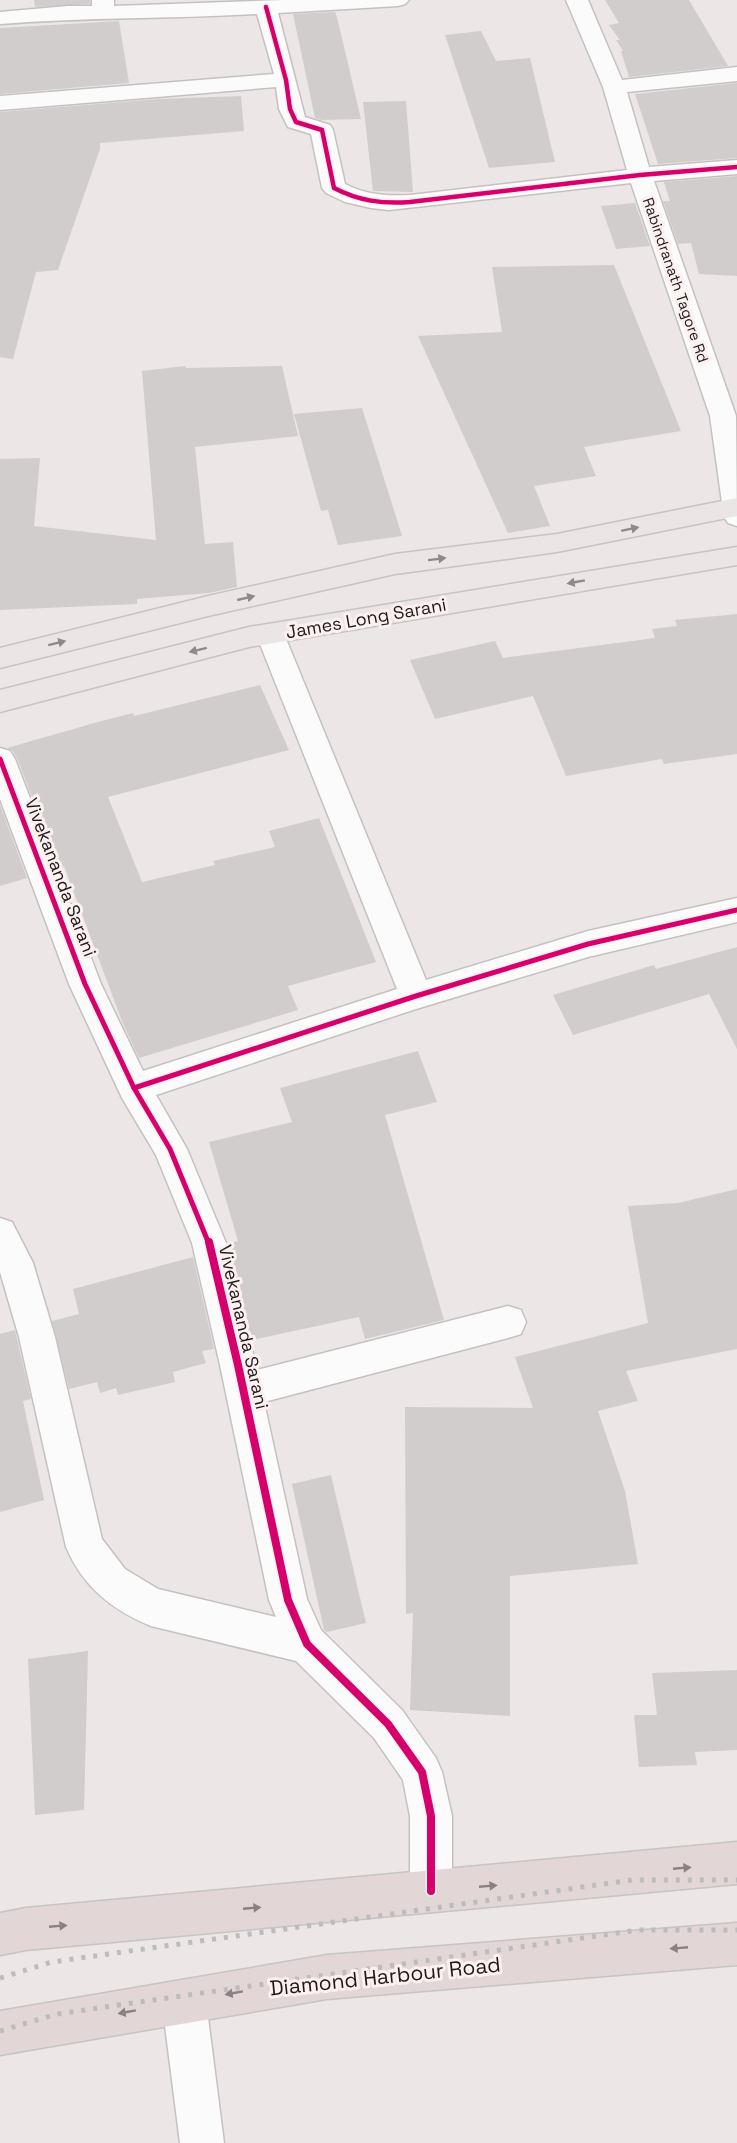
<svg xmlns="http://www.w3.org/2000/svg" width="737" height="2143" font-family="'Space Grotesk',sans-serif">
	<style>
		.building { fill: #d2cdcd }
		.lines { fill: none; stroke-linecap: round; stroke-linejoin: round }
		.minor-casing { stroke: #c6c1c1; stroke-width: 3 }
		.major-casing { stroke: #c6c4c4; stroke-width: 3 }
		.highway-casing { stroke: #c6c4c4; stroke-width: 3 }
		.minor { fill: #fcfbfb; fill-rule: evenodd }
		.major { fill: #ece5e5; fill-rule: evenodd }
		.highway { fill: #e2d6d7; fill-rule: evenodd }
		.rail { stroke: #bcbcbc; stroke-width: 5; stroke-dasharray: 4 8; stroke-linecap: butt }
		.cycleway-far2-casing { stroke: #fdf0f0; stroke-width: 8 }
		.cycleway-far1-casing { stroke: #fdf0f0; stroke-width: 9 }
		.cycleway-casing { stroke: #fdf0f0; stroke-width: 11 }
		.cycleway-far2 { stroke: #d6006c; stroke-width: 4.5 }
		.cycleway-far1 { stroke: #d6006c; stroke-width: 5 }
		.cycleway { stroke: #d6006c; stroke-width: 8 }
		.oneway { fill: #8f8a8a }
		.oneway2 { fill: #8a8182 }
		.labels { text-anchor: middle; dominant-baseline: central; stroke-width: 6; stroke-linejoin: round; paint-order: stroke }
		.far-street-label { font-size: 15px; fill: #1e1a1a; stroke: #fdf0f0 }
		.street-label { font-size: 18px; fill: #1e1a1a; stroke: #fdf0f0 }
		.near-street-label { font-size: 21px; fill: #1e1a1a; stroke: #fdf0f0 }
	</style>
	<rect width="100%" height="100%" fill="#ece6e6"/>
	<g class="building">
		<polygon points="34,0 90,0 90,4 35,7"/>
		<polygon points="605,0 689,0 728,66 629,77 621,51 623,51 616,40 620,40 609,25 619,23"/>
		<polygon points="335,12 337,17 361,119 322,120 315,118 293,14"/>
		<polygon points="119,21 129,83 0,94 0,28"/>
		<polygon points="481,31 496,61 530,58 555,162 489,168 445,35"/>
		<polygon points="737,83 737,158 658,164 635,94"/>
		<polygon points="241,96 244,131 100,143 100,149 58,270 36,272 13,359 0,357 0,112 159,99"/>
		<polygon points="406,101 413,192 373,191 363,102"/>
		<polygon points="737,176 737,276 699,274 691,243 678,244 663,201 670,201 664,182"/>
		<polygon points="635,203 650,246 616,249 601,206"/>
		<polygon points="614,265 681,431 584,447 596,476 534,486 550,526 508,533 418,336 502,332 492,267"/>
		<polygon points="185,366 186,368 282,366 298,436 195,447 205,544 233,542 237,587 209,593 137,599 137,604 0,610 0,459 40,458 34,526 156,540 142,371"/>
		<polygon points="362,408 402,536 338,545 328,510 321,511 294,414"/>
		<polygon points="737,614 737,754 664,764 662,759 566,776 533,696 435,719 410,660 495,641 503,658 655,638 652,629 677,626 675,620"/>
		<polygon points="260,685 289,750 108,797 142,882 215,865 213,861 275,847 269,831 319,818 376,962 288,986 298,1010 139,1058 123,1024 64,866 59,868 17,758 12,750 7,748 98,722 133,713 134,716"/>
		<polygon points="0,805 27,878 0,886"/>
		<polygon points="737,947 737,1049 709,994 573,1035 553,995 654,965 656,969"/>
		<polygon points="418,1051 437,1102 385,1115 444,1320 365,1339 359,1317 252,1340 229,1247 230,1243 238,1241 209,1142 292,1122 280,1088"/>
		<polygon points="737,1189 737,1349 626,1371 638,1401 598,1411 625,1491 638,1564 510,1576 510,1716 410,1710 413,1613 406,1614 405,1407 533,1408 515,1357 648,1323 628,1206 678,1203"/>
		<polygon points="193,1257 214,1349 202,1351 206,1363 173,1372 175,1382 118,1395 116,1388 100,1393 97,1382 69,1389 52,1321 79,1314 73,1289"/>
		<polygon points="15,1330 31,1399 23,1401 44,1500 0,1512 0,1334"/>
		<polygon points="331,1475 366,1623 327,1632 324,1630 292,1484"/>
		<polygon points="88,1651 84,1810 35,1815 28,1659"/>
		<polygon points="737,1670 737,1750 695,1752 697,1765 639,1767 634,1715 657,1715 652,1673"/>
	</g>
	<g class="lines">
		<defs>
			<g id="minor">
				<path d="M 92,0 L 114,0 L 114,6 L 283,0 L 409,0 L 405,4 L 398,6 L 278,13 L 305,117 L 330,125 L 333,130 L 345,184 C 366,195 386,196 410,195 L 627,170 L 603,87 L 566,0 L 588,0 L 622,80 L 737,67 L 737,81 L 627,92 L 649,167 L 737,160 L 737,174 L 654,181 L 736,416 L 737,526 L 728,523 L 724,517 L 710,416 L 631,183 L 389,210 L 371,208 L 345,202 L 326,193 L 322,188 L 311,134 L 288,127 L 279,109 L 276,87 L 0,110 L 0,96 L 274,74 L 257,14 C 171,19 86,17 0,24 L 0,12 L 68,6 L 92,6 Z"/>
				<path d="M 270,624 L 280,627 L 284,634 L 426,980 L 588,931 L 737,898 L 737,922 L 588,957 L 416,1009 L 156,1095 L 187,1149 L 226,1243 L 257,1370 L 508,1306 L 521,1310 L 526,1322 L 521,1334 L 508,1338 L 264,1402 L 307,1599 L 321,1630 L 402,1710 L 436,1758 L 442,1772 L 452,1816 L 452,1891 L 446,1906 L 431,1912 L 416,1906 L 410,1891 L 410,1816 L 403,1780 L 374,1738 L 296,1661 L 151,1626 C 112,1610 83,1587 66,1547 L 19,1337 L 0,1272 L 0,1218 L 12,1222 L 33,1263 L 55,1337 L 102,1539 L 125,1569 L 158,1589 L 276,1617 L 269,1600 L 220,1365 L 192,1243 L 156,1155 L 122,1098 L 69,984 L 0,799 L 0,748 L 10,751 L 15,759 L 101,984 L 143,1071 L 397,989 L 256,634 L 260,627 Z"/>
				<polygon points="184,1980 199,1987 206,2002 224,2143 180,2143 162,2002 169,1987"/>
			</g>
			<g id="major">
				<polygon points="737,498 737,516 557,552 395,574 208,616 0,668 0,648 208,596 395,554 557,534"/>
				<polygon points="737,547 737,565 249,647 0,712 0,690 249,627"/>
			</g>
			<g id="highway">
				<polygon points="737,1842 737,1884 26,1950 0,1955 0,1913 26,1908"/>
				<polygon points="737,1923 737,1965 327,1999 0,2055 0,2011 327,1955"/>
			</g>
		</defs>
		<use href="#minor" class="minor-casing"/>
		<use href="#major" class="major-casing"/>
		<use href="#highway" class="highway-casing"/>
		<use href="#minor" class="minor"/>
		<use href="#major" class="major"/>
		<use href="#highway" class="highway"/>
		<g class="rail">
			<polyline points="0,1978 52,1962 632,1880 737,1880"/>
			<polyline points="0,2031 57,2014 638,1930 737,1930"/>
		</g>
		<defs>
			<path id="cycleway-far2" d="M 266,7 L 286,80 L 290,109 L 296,122 L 322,130 L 334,188 C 359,201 382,204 410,202 L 640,175 L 737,167"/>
			<g id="cycleway-far1">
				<polyline points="0,759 85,984 134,1088 170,1149 209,1244"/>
				<polyline points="134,1088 416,996 588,944 737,910"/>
			</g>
			<polyline id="cycleway" points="209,1242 238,1365 288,1600 307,1644 388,1724 422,1772 431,1816 431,1891"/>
		</defs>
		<use href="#cycleway-far2" class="cycleway-far2-casing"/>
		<use href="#cycleway-far1" class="cycleway-far1-casing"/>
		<use href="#cycleway" class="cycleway-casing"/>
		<use href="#cycleway-far2" class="cycleway-far2"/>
		<use href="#cycleway-far1" class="cycleway-far1"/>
		<use href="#cycleway" class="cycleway"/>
	</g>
	<defs><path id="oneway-solid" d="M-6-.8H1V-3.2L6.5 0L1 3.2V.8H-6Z" transform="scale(1.5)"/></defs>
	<g class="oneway">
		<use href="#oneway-solid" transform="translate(630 529) rotate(-12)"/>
		<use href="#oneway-solid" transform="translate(437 559) rotate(-7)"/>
		<use href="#oneway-solid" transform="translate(576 582) rotate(170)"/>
		<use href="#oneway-solid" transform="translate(246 598) rotate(-13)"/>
		<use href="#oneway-solid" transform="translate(57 643) rotate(-14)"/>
		<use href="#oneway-solid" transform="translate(198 650) rotate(166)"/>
	</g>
	<g class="oneway2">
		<use href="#oneway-solid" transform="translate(682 1868) rotate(-5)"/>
		<use href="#oneway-solid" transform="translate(488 1886) rotate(-5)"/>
		<use href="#oneway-solid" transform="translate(252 1908) rotate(-5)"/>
		<use href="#oneway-solid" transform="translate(58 1926) rotate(-5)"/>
		<use href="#oneway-solid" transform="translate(679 1948) rotate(175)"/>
		<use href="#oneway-solid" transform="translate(234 1993) rotate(170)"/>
		<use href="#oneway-solid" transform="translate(127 2012) rotate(170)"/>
	</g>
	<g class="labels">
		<g class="far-street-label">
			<text transform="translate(676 280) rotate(71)">Rabindranath Tagore Rd</text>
		</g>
		<g class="street-label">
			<text transform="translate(366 618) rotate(-10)">James Long Sarani</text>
			<text transform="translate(61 877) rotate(69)">Vivekananda Sarani</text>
			<text transform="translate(244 1327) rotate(77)">Vivekananda Sarani</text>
		</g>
		<g class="near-street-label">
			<text transform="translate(385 1976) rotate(-6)">Diamond Harbour Road</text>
		</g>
	</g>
</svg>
